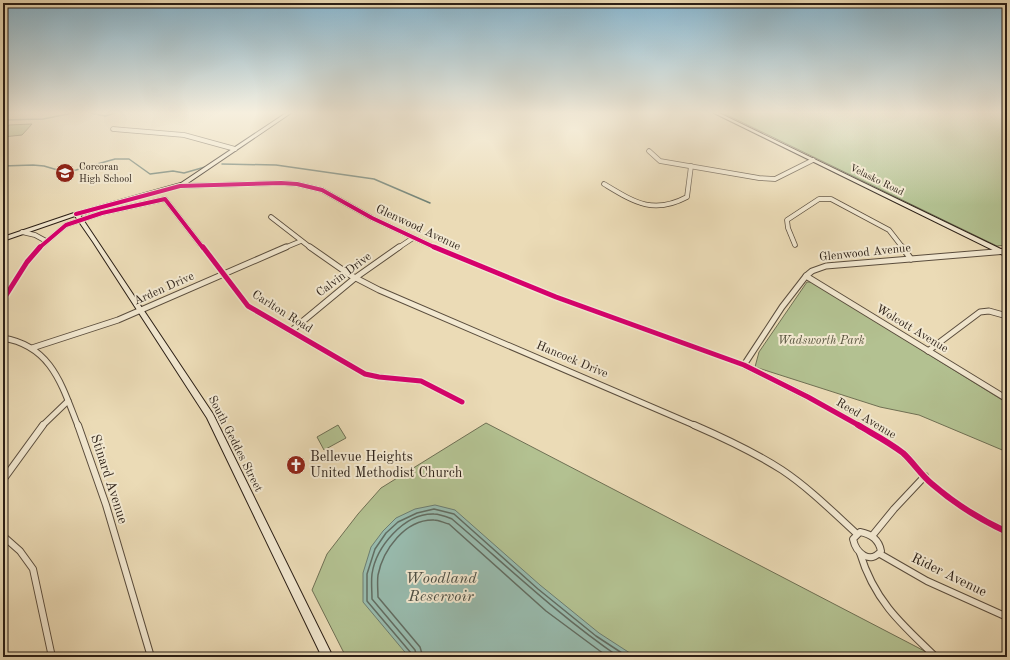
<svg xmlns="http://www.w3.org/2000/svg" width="1010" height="660" font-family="'Old Standard TT',serif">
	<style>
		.green { fill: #b3c191; stroke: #6f7054 }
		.water { fill: #98bbae; stroke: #6c7d71 }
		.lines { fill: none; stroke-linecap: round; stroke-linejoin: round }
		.shore { stroke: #626d62; stroke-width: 1.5 }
		.stream { stroke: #6c7d71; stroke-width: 1.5 }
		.street-far2-casing { stroke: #5b4e3e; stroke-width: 5.5 }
		.street-far1-casing { stroke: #5b4e3e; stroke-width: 7 }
		.street-casing { stroke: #5b4e3e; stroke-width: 8 }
		.secondary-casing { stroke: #2b1f16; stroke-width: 2 }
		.street-far2 { stroke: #f2e8d0; stroke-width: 4 }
		.street-far1 { stroke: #f2e8d0; stroke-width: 5 }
		.street { stroke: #f2e8d0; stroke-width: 6 }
		.secondary { fill: #f2e8d0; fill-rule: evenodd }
		.cycleway-far2-casing { stroke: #f2e8d0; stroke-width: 6 }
		.cycleway-far1-casing { stroke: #f2e8d0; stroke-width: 8 }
		.cycleway-casing { stroke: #f2e8d0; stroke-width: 9 }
		.cycleway-far2 { stroke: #d6006c; stroke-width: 4 }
		.cycleway-far1 { stroke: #d6006c; stroke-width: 5 }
		.cycleway { stroke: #d6006c; stroke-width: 6 }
		.labels { text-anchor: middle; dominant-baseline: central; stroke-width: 4; stroke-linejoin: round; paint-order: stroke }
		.far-poi-label { font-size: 10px; fill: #2b1f16; stroke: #f2e8d0; text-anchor: start }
		.far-street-label { font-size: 10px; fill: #2b1f16; stroke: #f2e8d0 }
		.street-label { font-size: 12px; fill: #2b1f16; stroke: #f2e8d0 }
		.park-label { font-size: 12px; font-style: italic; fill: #54503b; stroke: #f2e8d0 }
		.near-poi-label { font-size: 14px; fill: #2b1f16; stroke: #f2e8d0; text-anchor: start }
		.near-street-label { font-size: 14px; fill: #2b1f16; stroke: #f2e8d0 }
		.near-water-label { font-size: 16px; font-style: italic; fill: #4c4e44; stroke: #f2e8d0 }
	</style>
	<rect width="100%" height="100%" fill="#ebdbb6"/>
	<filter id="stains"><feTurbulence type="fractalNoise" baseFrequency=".005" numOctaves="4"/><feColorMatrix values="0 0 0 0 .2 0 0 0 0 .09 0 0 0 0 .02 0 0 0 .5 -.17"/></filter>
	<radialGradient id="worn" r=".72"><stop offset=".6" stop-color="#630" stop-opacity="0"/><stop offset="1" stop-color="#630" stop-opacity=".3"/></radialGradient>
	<g class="green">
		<polygon points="723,113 1007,113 1007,245 997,246"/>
		<polygon points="32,124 22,135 3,137 3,133 9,125"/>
		<polygon points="807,282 812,282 1007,403 1007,452 919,415 880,407 755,367 759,352"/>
		<polygon points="486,423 936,657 346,657 312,590 327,554 358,514 381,488"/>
		<polygon points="338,425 346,438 324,450 317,437"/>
	</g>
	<polygon class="water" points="435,505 455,510 540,585 599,633 636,657 409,657 363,602 363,573 371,547 383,531 396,518 415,509"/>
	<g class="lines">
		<g class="shore">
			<polyline points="412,657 411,653 367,601 367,574 375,549 386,533 398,522 417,513 434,509 454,514 538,589 596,636 628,657"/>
			<path d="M 417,657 L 415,650 L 372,599 C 372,591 371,582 372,574 C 376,547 404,513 434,514 C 440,514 447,517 452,519 C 507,566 559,616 619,657"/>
			<path d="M 423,657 L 420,647 L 378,597 C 378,590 377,582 378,575 C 383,550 405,519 434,520 C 439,520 444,523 449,524 L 546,611 L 608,657"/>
		</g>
		<g class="stream">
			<polyline points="91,113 105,116 116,113"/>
			<polyline points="3,120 43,119 73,113"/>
			<polyline points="222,164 276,165 374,179 430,203"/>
			<polyline points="3,166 33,165 44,166 61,171 76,170 115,159 129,159 150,174 173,171 184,173 205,167"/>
		</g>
		<defs>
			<g id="street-far2">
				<polyline points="113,129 184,135 235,149"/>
				<polyline points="649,151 660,161 759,178 775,179 813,160"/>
				<path d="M 604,184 C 634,202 653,215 687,197 L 691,166"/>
				<polyline points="180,186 281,183 297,184 322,190 372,218 436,248"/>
				<polyline points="271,217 311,248"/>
				<polyline points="22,232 35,235 46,241"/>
				<polyline points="795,245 788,228 787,220 819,199 831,199 889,230 903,248"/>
				<polyline points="39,248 66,225 102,213 165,199 203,248"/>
				<polyline points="284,248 301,241"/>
				<polyline points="398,248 413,238"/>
			</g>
			<g id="street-far1">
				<polyline points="203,247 248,306 365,374 379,377 421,381 462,402"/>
				<polyline points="310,247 350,275 379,290 696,426"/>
				<polyline points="434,247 556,297 744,365 808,397 860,426"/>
				<polyline points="902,247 911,259"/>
				<polyline points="806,276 1007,399"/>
				<polyline points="3,300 27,262 40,247"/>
				<polyline points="291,331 355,278 399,247"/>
				<path d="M 3,338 C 52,346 62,386 78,426"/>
				<polyline points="32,348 118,320 286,247"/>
				<polyline points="928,351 980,312 989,311 1007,316"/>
				<polyline points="744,365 782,307 806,276 812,271 826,266 1007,251"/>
				<polyline points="42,426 68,401"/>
			</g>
			<g id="street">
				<polyline points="78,425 106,505 151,657"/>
				<path d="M 694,425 C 724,438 754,452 782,470 C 809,488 833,512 857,534"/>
				<path d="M 858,425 C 873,434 889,442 903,453 C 913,462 921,475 932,484 C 954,503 981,520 1007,532"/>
				<polyline points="3,480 43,425"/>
				<path d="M 860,532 C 871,534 879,540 881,551 C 870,565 856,553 853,539 Z"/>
				<polyline points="3,536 20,551 33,569 52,657"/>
				<polyline points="872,536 894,509 925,476"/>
				<path d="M 860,553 C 874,600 901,624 936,657"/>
				<polyline points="880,554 927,581 1007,617"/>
			</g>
			<g id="secondary">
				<polygon points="286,113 291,113 185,185 80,215 213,414 333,657 322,657 207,418 93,242 75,216 3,241 3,237 74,213 181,183"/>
				<polygon points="714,113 719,113 1007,252 1007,257"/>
			</g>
		</defs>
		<use href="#street-far2" class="street-far2-casing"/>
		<use href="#street-far1" class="street-far1-casing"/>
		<use href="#street" class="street-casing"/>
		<use href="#secondary" class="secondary-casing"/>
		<use href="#street-far2" class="street-far2"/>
		<use href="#street-far1" class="street-far1"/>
		<use href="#street" class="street"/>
		<use href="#secondary" class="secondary"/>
		<defs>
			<g id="cycleway-far2">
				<polyline points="76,214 180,186 281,183 297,184 322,190 372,218 436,248"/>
				<polyline points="39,248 66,225 102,213 165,199 203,248"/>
			</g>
			<g id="cycleway-far1">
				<polyline points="203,247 248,306 365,374 379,377 421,381 462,402"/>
				<polyline points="434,247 556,297 744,365 808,397 860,426"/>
				<polyline points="3,300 27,262 40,247"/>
			</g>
			<path id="cycleway" d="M 858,425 C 873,434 889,442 903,453 C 913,462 921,475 932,484 C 954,503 981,520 1007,532"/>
		</defs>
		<use href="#cycleway-far2" class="cycleway-far2-casing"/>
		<use href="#cycleway-far1" class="cycleway-far1-casing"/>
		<use href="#cycleway" class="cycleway-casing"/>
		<use href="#cycleway-far2" class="cycleway-far2"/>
		<use href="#cycleway-far1" class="cycleway-far1"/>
		<use href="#cycleway" class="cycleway"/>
	</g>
	<linearGradient id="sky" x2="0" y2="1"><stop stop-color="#88b7d1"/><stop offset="0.55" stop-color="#f6efde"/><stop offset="1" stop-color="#f6efde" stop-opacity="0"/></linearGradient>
	<rect width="1010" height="205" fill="url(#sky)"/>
	<defs>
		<symbol id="school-disc" viewBox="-11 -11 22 22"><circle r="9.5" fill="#8f2418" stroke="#f2e8d0"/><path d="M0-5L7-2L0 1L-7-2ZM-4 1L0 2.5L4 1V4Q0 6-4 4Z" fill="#fff"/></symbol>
		<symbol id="church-disc" viewBox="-11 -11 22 22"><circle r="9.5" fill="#8f2418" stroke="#f2e8d0"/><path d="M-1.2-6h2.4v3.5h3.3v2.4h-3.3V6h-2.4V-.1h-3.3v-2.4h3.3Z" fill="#fff"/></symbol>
	</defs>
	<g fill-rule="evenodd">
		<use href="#school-disc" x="54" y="162" width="22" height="22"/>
		<use href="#church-disc" x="285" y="454" width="22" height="22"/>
	</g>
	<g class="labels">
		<g class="far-poi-label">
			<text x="79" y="167">Corcoran<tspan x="79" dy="12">High School</tspan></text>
		</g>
		<g class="far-street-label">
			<text transform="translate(877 180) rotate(26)">Velasko Road</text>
		</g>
		<g class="street-label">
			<text transform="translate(418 228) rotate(25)">Glenwood Avenue</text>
			<text transform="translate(865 253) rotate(-6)">Glenwood Avenue</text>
			<text transform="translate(344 275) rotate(-37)">Calvin Drive</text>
			<text transform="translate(164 289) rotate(-24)">Arden Drive</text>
			<text transform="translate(282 312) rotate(32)">Carlton Road</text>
			<text transform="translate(912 329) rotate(31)">Wolcott Avenue</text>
			<text transform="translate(572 360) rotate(23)">Hancock Drive</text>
			<text transform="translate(866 419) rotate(31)">Reed Avenue</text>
			<text transform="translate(235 444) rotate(63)">South Geddes Street</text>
		</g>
		<g class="park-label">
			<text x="821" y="341">Wadsworth Park</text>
		</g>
		<g class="near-poi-label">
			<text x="310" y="457">Bellevue Heights<tspan x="310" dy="16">United Methodist Church</tspan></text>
		</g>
		<g class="near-street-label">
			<text transform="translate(109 479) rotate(72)">Stinard Avenue</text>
			<text transform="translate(949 575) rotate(26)">Rider Avenue</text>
		</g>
		<g class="near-water-label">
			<text x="441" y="579">Woodland<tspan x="441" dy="18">Reservoir</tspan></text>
		</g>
	</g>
	<rect width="1010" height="660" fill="none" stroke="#ebdbb6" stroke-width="16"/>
	<rect x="4" y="4" width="1002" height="652" fill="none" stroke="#2b1f16" stroke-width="2"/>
	<rect x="8" y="8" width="994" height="644" fill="none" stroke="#2b1f16"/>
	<rect width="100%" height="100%" filter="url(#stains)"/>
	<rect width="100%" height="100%" fill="url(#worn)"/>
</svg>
